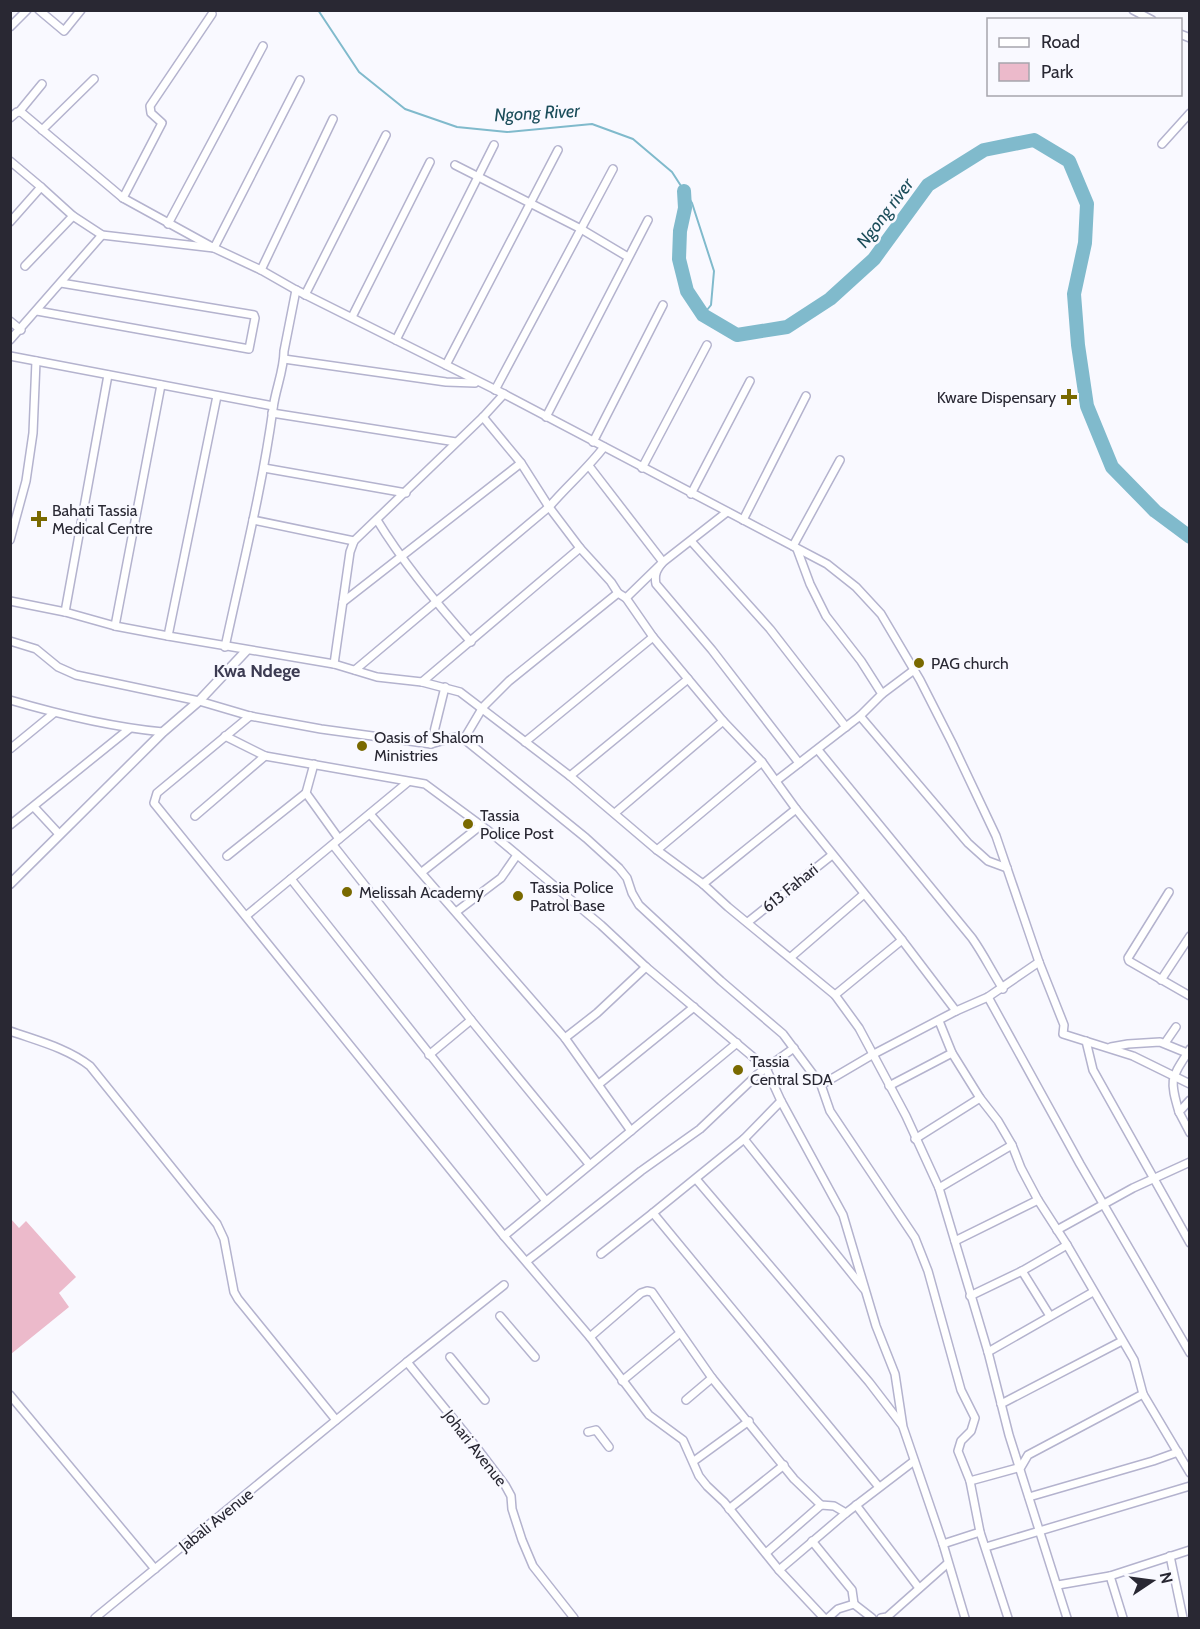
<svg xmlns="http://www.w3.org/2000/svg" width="1200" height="1629" font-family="Cabin,sans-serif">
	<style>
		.green { fill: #ecbacb }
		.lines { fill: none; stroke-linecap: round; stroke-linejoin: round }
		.stream { stroke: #80bacc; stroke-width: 2 }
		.river { stroke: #80bacc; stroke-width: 14 }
		.minor-casing { stroke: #b4b3ce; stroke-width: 10 }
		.tertiary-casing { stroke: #b4b3ce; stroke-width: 11 }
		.minor { stroke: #fff; stroke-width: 7 }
		.tertiary { stroke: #fff; stroke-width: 8 }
		.poi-dot { fill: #796900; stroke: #f9f9ff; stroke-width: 2 }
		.labels { text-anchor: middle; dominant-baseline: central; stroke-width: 5; stroke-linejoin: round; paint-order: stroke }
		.poi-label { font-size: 16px; fill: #292833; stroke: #f9f9ff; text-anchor: start }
		.street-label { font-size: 16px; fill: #292833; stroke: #f9f9ff }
		.water-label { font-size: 18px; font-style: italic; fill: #1b4d5a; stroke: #f9f9ff }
		.neighbourhood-label { font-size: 18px; font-weight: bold; fill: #3c3b52; stroke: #f9f9ff }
	</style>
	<rect width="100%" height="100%" fill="#f9f9ff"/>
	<polygon class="green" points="11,1219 19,1228 26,1221 76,1277 59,1293 69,1307 11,1354"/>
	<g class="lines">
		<polyline class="stream" points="318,10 359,72 405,109 457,127 507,132 592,124 633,139 672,172 692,203 714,271 711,305 703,315"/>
		<polyline class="river" points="684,191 685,208 680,231 679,259 687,291 703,315 737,335 787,327 830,299 874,259 928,185 984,150 1034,140 1069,161 1087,204 1085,243 1074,294 1078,345 1087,406 1112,467 1155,511 1190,537"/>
		<defs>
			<g id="minor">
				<polyline points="39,10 64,31 81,10"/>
				<polyline points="1133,10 1152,20"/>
				<polyline points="10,27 27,10"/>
				<polyline points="1180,34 1190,38"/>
				<polyline points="19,112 42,84"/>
				<polyline points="10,118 17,112 21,112 123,198 214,248 300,80"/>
				<polyline points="42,130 94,79"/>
				<polyline points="1162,144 1190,113"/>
				<polyline points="10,161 41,187"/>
				<polyline points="455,165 581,229 628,257"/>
				<polyline points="123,198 162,123 151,113 150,106 212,14"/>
				<polyline points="10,222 41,187 73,216 102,235 214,248 261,270 296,290 504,394 827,564 856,587 881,614 920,680 952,743 996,836 1039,962 1064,1025 1063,1034 1133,1056 1190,1084"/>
				<polyline points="168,224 263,46"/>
				<polyline points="25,266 73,216"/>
				<polyline points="261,270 333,119"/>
				<polyline points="305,295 386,135"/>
				<polyline points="37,311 249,349 255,318 254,315 61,283"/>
				<polyline points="352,317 430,162"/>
				<polyline points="10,321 21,330"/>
				<polyline points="10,340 102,235"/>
				<polyline points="396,340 494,145"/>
				<polyline points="10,356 273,406"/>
				<polyline points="284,359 446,382 475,383"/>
				<polyline points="446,365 558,150"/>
				<polyline points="495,390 613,169"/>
				<polyline points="272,413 456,442"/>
				<polyline points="483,417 521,463 549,507 580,548 611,582 618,593 626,598 653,637 723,721 762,762 796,809 902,940 835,995"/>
				<polyline points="546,417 648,220"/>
				<polyline points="593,442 663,305"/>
				<polyline points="589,466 663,562 626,598"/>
				<polyline points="264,468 406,493"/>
				<polyline points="642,468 707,345"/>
				<polyline points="691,494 750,381"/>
				<path d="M 727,512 L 663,562 C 657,569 654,574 656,584 L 712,650 L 799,763"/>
				<polyline points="253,520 354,541"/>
				<path d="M 377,520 C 404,564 436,603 471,642"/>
				<polyline points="743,520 806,396"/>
				<polyline points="10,540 26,481 33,433 36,361"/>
				<polyline points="691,541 770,629 846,727"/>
				<polyline points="793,546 840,460"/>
				<polyline points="10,601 65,612 115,626 168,636 334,664 377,677 422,682 460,692 570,776 657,850 703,884 728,907 835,995 859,1028 906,1116 939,1188 988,1352 1009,1435 1067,1618"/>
				<polyline points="343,602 521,463"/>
				<polyline points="65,612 108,375"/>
				<polyline points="115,626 161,385"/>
				<polyline points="168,636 217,396"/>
				<polyline points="10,641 36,649 58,667 76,675 199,701 250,716 321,729 431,744 455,737 464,739 586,838 619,868 627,878 632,893 639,905 721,981 783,1034 821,1085 830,1111 915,1238 928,1271 961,1390 975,1418 971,1431 961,1441 958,1451 970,1481 980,1532 1008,1618"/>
				<path d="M 225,647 C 242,568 262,489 273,409 C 275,390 284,371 284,351 L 296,290"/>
				<polyline points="334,664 350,552 354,541 483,417 504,394"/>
				<path d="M 355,670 L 549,507 C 567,486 587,469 604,447"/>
				<polyline points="422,682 580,548"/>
				<polyline points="882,694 914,670"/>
				<path d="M 10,700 C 61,715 111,727 163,732"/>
				<polyline points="250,716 157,793 154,803 504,1236 590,1337 641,1293 647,1291 652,1292 712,1378 794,1479 821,1505 834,1506 846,1513"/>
				<polyline points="860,716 968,843 988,861 1007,868"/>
				<polyline points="225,736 265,756 425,784 490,832 601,925 646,967 766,1068 781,1101 843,1215 876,1326 895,1374 903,1427 943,1544 965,1618"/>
				<polyline points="464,739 483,707 509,681 618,593"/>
				<polyline points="525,742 653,637"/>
				<polyline points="431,744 445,687"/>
				<polyline points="10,749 54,713"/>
				<path d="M 818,750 L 972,938 C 984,955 992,972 1003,989"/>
				<polyline points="314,764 306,793 339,839"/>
				<polyline points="570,776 688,679"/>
				<polyline points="776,781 860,716 882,694 861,661 826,616 810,584 797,549"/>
				<polyline points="34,807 59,834"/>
				<polyline points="615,813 723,721"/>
				<polyline points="370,814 565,1038 631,1131"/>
				<polyline points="195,816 265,756"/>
				<polyline points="10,825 129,729"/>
				<polyline points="333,845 471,1020 589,1164"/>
				<polyline points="657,850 762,762"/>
				<polyline points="227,856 306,793"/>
				<polyline points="422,872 480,826"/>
				<polyline points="291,879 546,1201"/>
				<polyline points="703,884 796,809"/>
				<polyline points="1169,892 1128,958 1129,961 1190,996"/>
				<polyline points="456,912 501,878 517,855"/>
				<polyline points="246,916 408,782"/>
				<polyline points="748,922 832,855"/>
				<polyline points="902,940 956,1011"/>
				<polyline points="791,957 864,894"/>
				<polyline points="1161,980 1190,936"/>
				<polyline points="988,997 1080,1164 1190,1353"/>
				<polyline points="939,1021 952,1053 980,1098 998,1121 1012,1145 1021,1168 1038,1200 1067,1245 1134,1360 1143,1394 1190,1473"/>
				<path d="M 10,1031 C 38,1041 67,1048 90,1066 L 217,1224 L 224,1239 L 234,1292 L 238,1299 L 336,1420"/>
				<polyline points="565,1038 597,1013 646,967"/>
				<polyline points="1086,1041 1093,1070 1190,1243"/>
				<polyline points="1165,1043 1176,1027"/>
				<polyline points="1111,1047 1128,1044 1160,1042 1187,1053"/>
				<polyline points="429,1055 471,1020"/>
				<polyline points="599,1084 694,1007"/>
				<polyline points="821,1085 872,1055 956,1011 988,997 1039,962"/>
				<polyline points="889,1086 952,1053"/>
				<polyline points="1190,1100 1179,1112 1190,1133"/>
				<polyline points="781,1101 744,1139 653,1213 879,1487"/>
				<path d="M 1179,1112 C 1169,1078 1171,1079 1190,1049"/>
				<polyline points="744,1139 864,1289"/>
				<polyline points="915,1139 980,1098"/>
				<polyline points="696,1179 869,1382 902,1425"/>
				<polyline points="939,1188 1012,1145"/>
				<polyline points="1057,1230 1133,1188 1190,1162"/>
				<polyline points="504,1236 737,1043"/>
				<polyline points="955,1241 1038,1200"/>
				<polyline points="601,1254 653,1213"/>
				<polyline points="527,1261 641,1171 700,1129 759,1073 794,1048"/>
				<polyline points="1022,1271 1050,1316"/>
				<polyline points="970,1296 1022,1271 1067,1245"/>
				<polyline points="500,1316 535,1357"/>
				<polyline points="590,1337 649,1415 683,1440 699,1476 707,1486 724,1502 779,1570 824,1618"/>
				<polyline points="988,1352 1093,1292"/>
				<polyline points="450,1357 485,1400"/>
				<polyline points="407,1362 504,1285"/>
				<polyline points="622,1381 680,1333"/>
				<polyline points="10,1395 155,1569"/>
				<polyline points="686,1400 712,1378"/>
				<polyline points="1001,1404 1122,1341"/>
				<polyline points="588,1432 596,1430 609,1447"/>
				<polyline points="694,1461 749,1421"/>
				<polyline points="970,1481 1021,1467 1028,1455 1143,1394"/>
				<polyline points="1029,1497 1153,1461 1178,1452"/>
				<polyline points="856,1505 919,1588"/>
				<polyline points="729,1509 784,1465"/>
				<polyline points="812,1541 852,1590 854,1604"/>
				<polyline points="943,1544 980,1532"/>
				<polyline points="986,1547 1190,1486"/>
				<polyline points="766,1553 821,1505"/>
				<polyline points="1170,1556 1183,1618"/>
				<polyline points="779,1570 846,1513 914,1461"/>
				<polyline points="1110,1576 1123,1618"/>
				<polyline points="1058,1585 1110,1576 1190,1550"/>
				<polyline points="95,1618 407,1362 477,1448 505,1485 511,1496 512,1509 522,1540 533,1566 574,1618"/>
				<polyline points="828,1618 838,1609 854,1604 872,1618"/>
				<polyline points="881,1618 887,1617 948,1563"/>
			</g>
			<polyline id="tertiary" points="10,884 163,732 199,701 246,651"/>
		</defs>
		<use href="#minor" class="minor-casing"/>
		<use href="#tertiary" class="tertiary-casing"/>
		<use href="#minor" class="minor"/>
		<use href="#tertiary" class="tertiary"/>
	</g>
	<g class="poi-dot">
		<path d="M1066 388h6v6h6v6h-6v6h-6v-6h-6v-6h6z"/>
		<path d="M36 510h6v6h6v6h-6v6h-6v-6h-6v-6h6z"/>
		<circle cx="919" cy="663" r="6"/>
		<circle cx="362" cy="746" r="6"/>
		<circle cx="468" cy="824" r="6"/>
		<circle cx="347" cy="892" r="6"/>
		<circle cx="518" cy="896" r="6"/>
		<circle cx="738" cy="1070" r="6"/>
	</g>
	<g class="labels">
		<g class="poi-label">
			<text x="1056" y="397" text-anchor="end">Kware Dispensary</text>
			<text x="52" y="510">Bahati Tassia<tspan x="52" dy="18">Medical Centre</tspan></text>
			<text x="931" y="663">PAG church</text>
			<text x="374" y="737">Oasis of Shalom<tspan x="374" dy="18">Ministries</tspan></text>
			<text x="480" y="815">Tassia<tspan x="480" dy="18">Police Post</tspan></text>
			<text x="530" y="887">Tassia Police<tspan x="530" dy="18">Patrol Base</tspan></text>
			<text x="359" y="892">Melissah Academy</text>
			<text x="750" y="1061">Tassia<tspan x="750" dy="18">Central SDA</tspan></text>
		</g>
		<g class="street-label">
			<text transform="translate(790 888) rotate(-39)">613 Fahari</text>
			<text transform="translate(475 1448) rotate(52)">Johari Avenue</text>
			<text transform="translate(216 1520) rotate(-39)">Jabali Avenue</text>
		</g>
		<g class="water-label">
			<text transform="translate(537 113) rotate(-3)">Ngong River</text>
			<text transform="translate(885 213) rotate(-53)">Ngong river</text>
		</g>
		<g class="neighbourhood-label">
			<text x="257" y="671">Kwa Ndege</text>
		</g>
	</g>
	<rect width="1200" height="1629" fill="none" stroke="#292833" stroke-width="24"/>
	<rect x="987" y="18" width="195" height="78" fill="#f9f9ff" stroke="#a6a5ad" stroke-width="1.5"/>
	<rect x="999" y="38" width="30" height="9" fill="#ffffff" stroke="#a6a5ad" stroke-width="1.5"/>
	<text x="1041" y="48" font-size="18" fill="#292833">Road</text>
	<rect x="999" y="63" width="30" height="18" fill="#ecbacb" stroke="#a6a5ad" stroke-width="1.5"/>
	<text x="1041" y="78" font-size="18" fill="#292833">Park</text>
	<g transform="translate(1152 1581) rotate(77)" stroke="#f9f9ff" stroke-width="4.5" paint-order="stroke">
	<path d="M0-4.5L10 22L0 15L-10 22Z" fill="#292833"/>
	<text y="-9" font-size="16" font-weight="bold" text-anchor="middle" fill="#292833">N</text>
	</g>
</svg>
